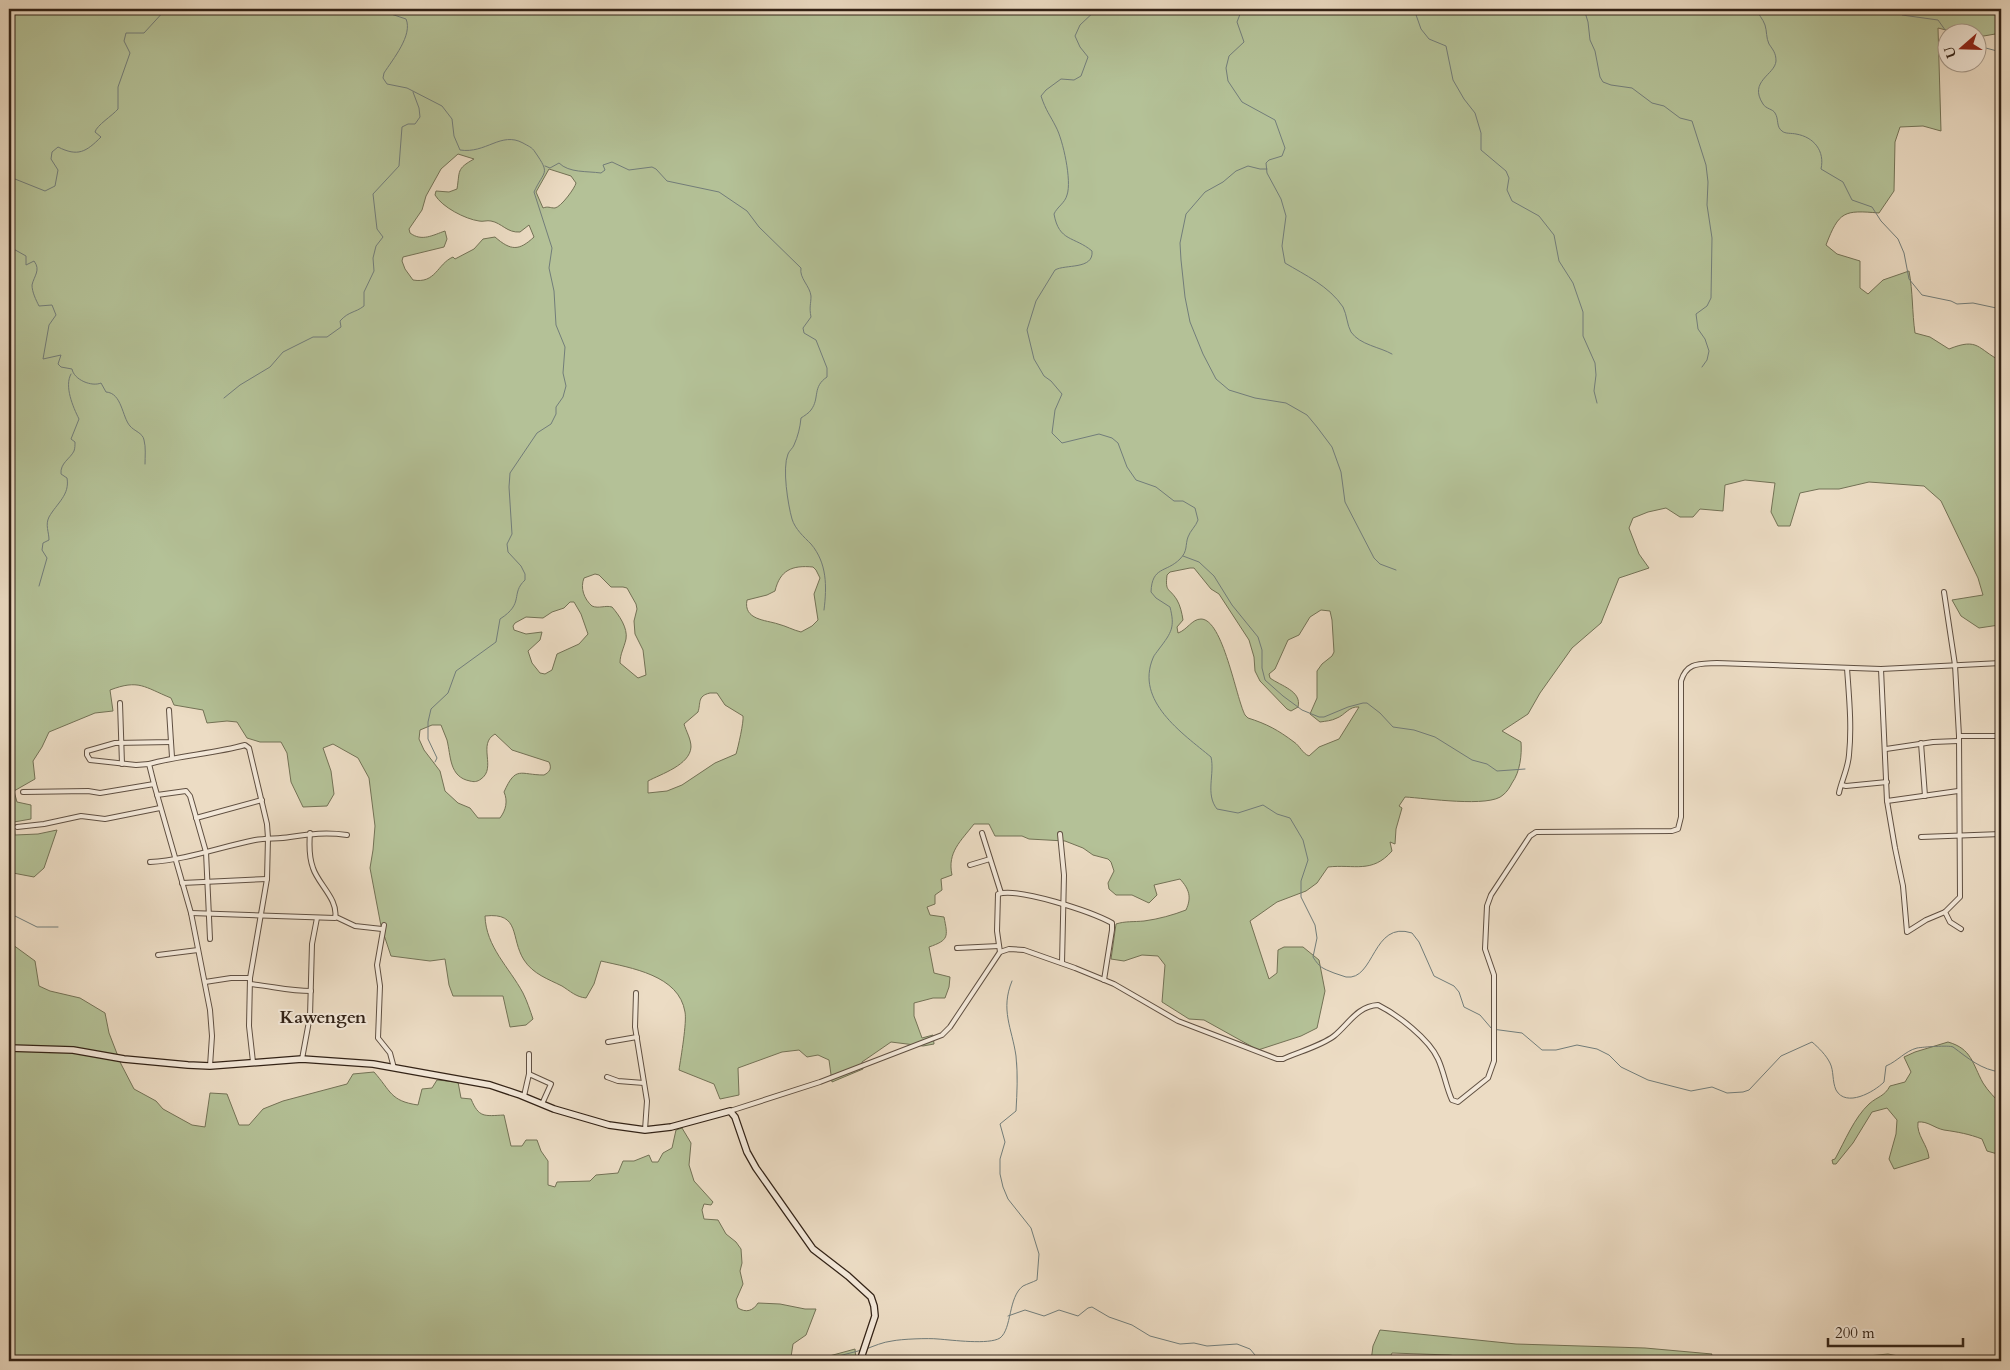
<svg xmlns="http://www.w3.org/2000/svg" width="2010" height="1370" font-family="Cardo,serif">
	<style>
		.green { fill: #b4c197; stroke: #737256; fill-rule: evenodd }
		.lines { fill: none; stroke-linecap: round; stroke-linejoin: round }
		.stream { stroke: #727d7a; stroke-width: 1 }
		.minor-casing { stroke: #605042; stroke-width: 6 }
		.secondary-casing { stroke: #322216; stroke-width: 8 }
		.minor { stroke: #f3e8d9; stroke-width: 4 }
		.secondary { stroke: #f3e8d9; stroke-width: 5.5 }
		.labels { text-anchor: middle; dominant-baseline: central; stroke-width: 4; stroke-linejoin: round; paint-order: stroke }
		.quarter-label { font-size: 18px; font-weight: bold; fill: #322216; stroke: #f3e8d9 }
	</style>
	<rect width="100%" height="100%" fill="#ecdcc4"/>
	<filter id="stains"><feTurbulence type="fractalNoise" baseFrequency=".004" numOctaves="4"/><feColorMatrix values="0 0 0 0 .2 0 0 0 0 .09 0 0 0 0 .02 0 0 0 .5 -.17"/></filter>
	<radialGradient id="worn" r=".72"><stop offset=".6" stop-color="#630" stop-opacity="0"/><stop offset="1" stop-color="#630" stop-opacity=".3"/></radialGradient>
	<g class="green">
		<path d="M 9,9 L 2001,9 L 2001,33 L 1978,37 L 1978,32 L 1954,32 L 1938,28 L 1941,131 L 1923,126 L 1900,127 L 1895,142 L 1894,191 L 1879,213 C 1844,210 1839,211 1826,245 L 1837,254 L 1860,261 L 1860,288 L 1868,294 L 1883,280 L 1909,271 C 1913,292 1912,312 1915,333 L 1930,337 L 1949,349 C 1979,337 1977,349 2001,361 L 2001,626 L 1999,625 L 1979,628 L 1961,616 L 1952,600 L 1983,595 L 1978,578 L 1941,501 L 1924,486 L 1869,482 L 1839,489 L 1819,489 L 1800,493 L 1790,526 L 1778,526 L 1771,512 L 1775,483 L 1745,480 L 1725,485 L 1723,511 L 1700,509 L 1693,517 L 1680,517 L 1666,508 L 1648,512 L 1633,518 L 1629,528 L 1639,554 L 1649,568 L 1619,578 L 1601,623 L 1572,648 L 1540,693 L 1528,714 L 1502,731 L 1521,742 C 1522,755 1520,772 1512,783 C 1510,787 1507,792 1503,795 C 1490,808 1425,798 1405,797 L 1399,806 L 1402,808 L 1396,829 L 1395,844 L 1390,842 L 1392,851 C 1372,874 1354,864 1328,867 L 1317,883 L 1306,891 L 1277,902 L 1250,921 L 1269,979 L 1277,973 L 1278,950 L 1284,947 L 1303,947 L 1319,960 L 1325,991 L 1317,1028 L 1301,1036 L 1258,1050 L 1204,1020 L 1189,1019 L 1162,1002 L 1165,965 L 1158,956 L 1142,955 L 1124,961 L 1111,959 L 1116,924 C 1125,921 1134,922 1144,921 C 1159,919 1173,915 1186,910 C 1192,897 1189,889 1180,879 L 1154,885 L 1157,895 L 1149,903 L 1132,895 L 1116,895 L 1109,889 L 1108,883 L 1114,871 L 1111,862 L 1108,859 L 1093,855 L 1083,848 L 1065,841 L 1029,839 L 1022,836 L 995,836 L 989,824 L 974,824 C 961,841 947,852 952,875 L 941,879 L 942,890 L 935,895 L 935,904 L 927,907 L 930,915 L 944,917 C 948,937 949,940 929,947 L 934,973 L 950,977 L 949,987 L 945,998 L 933,998 L 914,1003 L 914,1016 L 922,1038 L 933,1035 L 934,1044 L 923,1046 L 891,1042 L 862,1062 L 863,1069 L 832,1082 L 829,1060 L 818,1055 L 807,1057 L 799,1050 L 782,1052 L 738,1068 L 739,1095 L 720,1099 L 714,1084 L 679,1070 C 681,1057 687,1022 685,1012 C 679,975 631,968 601,961 L 594,984 L 586,998 C 576,997 570,991 562,986 C 548,979 533,974 524,960 C 510,938 521,912 485,916 C 486,947 509,967 523,993 C 527,1001 530,1010 533,1019 L 526,1025 L 510,1027 L 503,996 L 453,996 L 449,985 L 445,959 L 430,961 L 391,956 L 381,926 L 370,868 L 373,850 L 375,826 L 369,778 L 358,758 L 333,744 L 323,748 L 331,771 L 334,794 L 327,806 L 303,807 L 291,782 L 287,753 L 281,742 L 260,742 L 247,738 L 237,722 L 227,721 L 207,723 L 203,710 L 174,705 L 171,698 C 144,687 139,679 110,690 L 113,711 L 95,713 L 49,732 L 42,747 L 33,761 L 35,779 L 14,791 L 17,802 L 31,805 L 31,819 L 14,822 L 15,835 L 38,834 L 57,830 L 44,868 L 34,877 L 13,873 L 9,876 ZM 458,154 L 474,159 C 456,169 460,171 457,189 L 449,192 L 436,191 L 435,195 C 442,207 465,219 479,221 C 483,222 487,220 491,221 C 502,223 507,233 520,232 L 529,225 L 534,237 C 519,251 511,251 495,237 L 483,239 L 474,249 L 455,259 L 453,257 C 437,264 436,284 413,280 L 405,269 L 402,261 L 403,257 L 444,247 L 447,239 L 445,231 C 433,235 422,242 410,233 L 409,229 L 422,210 L 426,196 L 441,169 ZM 549,169 L 571,176 L 576,183 C 575,188 561,207 555,208 C 550,208 548,206 543,208 L 536,192 ZM 813,567 L 816,570 L 820,578 L 814,594 L 818,620 L 812,626 L 801,632 C 793,630 786,626 778,624 C 766,620 743,620 747,600 L 767,595 L 775,591 C 780,570 792,565 813,567 ZM 1190,568 L 1194,568 L 1211,589 L 1219,594 L 1249,640 L 1254,657 L 1255,671 L 1260,681 L 1287,709 L 1291,711 L 1298,707 C 1302,691 1281,686 1270,678 L 1269,674 L 1275,669 L 1288,640 L 1299,635 L 1310,617 L 1321,610 L 1330,611 L 1332,620 L 1334,652 L 1332,656 L 1322,664 L 1317,671 L 1317,698 L 1310,714 L 1320,722 C 1326,721 1331,721 1337,718 C 1345,715 1349,706 1359,707 L 1339,739 L 1319,747 L 1309,756 C 1302,753 1300,746 1294,742 C 1278,730 1267,724 1248,718 L 1245,715 C 1236,698 1223,619 1201,619 C 1192,619 1187,630 1178,633 L 1177,627 L 1183,620 C 1182,613 1180,605 1177,600 C 1169,587 1165,593 1167,575 L 1170,572 ZM 595,574 L 599,575 L 611,587 L 623,587 L 627,588 L 636,604 L 637,609 L 634,621 L 635,634 L 643,650 L 646,675 L 638,678 L 620,663 C 620,654 624,648 626,639 C 628,628 619,615 612,607 C 605,605 599,609 592,606 C 584,599 580,588 584,578 ZM 570,602 L 574,602 L 581,614 L 588,634 L 579,644 L 557,654 L 552,670 L 545,674 L 540,673 L 532,663 L 528,651 L 540,640 L 542,632 L 526,634 L 514,630 L 513,626 L 515,623 L 526,617 L 543,618 L 552,612 L 564,608 ZM 710,693 L 717,693 L 725,705 L 743,716 C 744,721 738,748 736,754 L 715,763 L 682,785 L 667,791 L 648,793 L 648,781 C 661,774 690,765 691,747 C 691,739 686,731 684,724 L 698,712 C 701,703 697,696 710,693 ZM 432,725 L 441,725 C 443,730 445,735 447,740 C 451,756 449,777 470,781 C 474,782 477,782 481,779 C 497,768 477,744 495,734 L 512,750 L 549,762 C 552,768 550,772 544,775 C 520,775 516,765 504,792 C 508,801 506,810 500,818 L 478,818 L 470,808 L 458,803 L 445,791 L 440,771 L 424,750 L 419,739 L 420,730 Z"/>
		<path d="M 9,942 L 35,961 L 39,986 L 50,991 L 80,998 L 105,1013 L 109,1033 L 121,1064 L 134,1089 L 156,1101 L 163,1109 L 192,1125 L 205,1127 L 210,1093 L 227,1094 L 239,1125 L 249,1125 L 263,1109 L 283,1101 L 347,1084 L 353,1074 L 374,1072 C 391,1091 390,1101 418,1105 L 422,1089 L 432,1088 L 437,1080 L 458,1082 L 461,1098 L 471,1099 C 479,1118 484,1116 504,1115 L 511,1146 L 522,1146 L 526,1140 L 537,1140 L 541,1151 L 548,1161 L 548,1185 L 555,1187 L 557,1182 L 590,1181 L 596,1175 L 618,1173 L 623,1161 L 634,1161 L 649,1155 L 652,1162 L 658,1162 L 663,1153 L 672,1148 L 676,1130 L 682,1128 L 691,1143 L 689,1165 L 694,1181 L 713,1202 L 711,1205 L 704,1204 L 702,1210 L 704,1219 L 718,1220 L 726,1234 L 736,1242 L 741,1249 L 742,1263 L 740,1271 L 743,1284 L 736,1300 L 738,1308 C 746,1313 753,1311 758,1303 L 780,1304 L 805,1309 L 816,1309 L 806,1335 L 793,1344 L 791,1357 L 798,1361 L 9,1361 Z"/>
		<path d="M 1948,1042 C 1972,1049 1972,1063 1983,1083 C 1988,1091 1995,1098 2001,1104 L 2001,1155 L 1987,1151 L 1982,1139 C 1969,1134 1958,1132 1944,1130 C 1934,1128 1928,1121 1918,1122 C 1916,1135 1928,1145 1929,1158 L 1894,1169 L 1889,1159 L 1896,1134 L 1897,1120 L 1887,1108 L 1872,1112 L 1853,1143 L 1836,1164 L 1833,1164 L 1832,1160 L 1835,1159 C 1845,1141 1854,1118 1869,1104 C 1878,1096 1884,1097 1890,1086 L 1905,1082 L 1911,1072 L 1904,1057 L 1915,1052 Z"/>
		<polygon points="1380,1330 1516,1344 1645,1348 1712,1354 1709,1361 1493,1361 1449,1355 1392,1353 1388,1361 1371,1361 1373,1346"/>
		<polygon points="855,1349 856,1361 811,1361"/>
		<polygon points="1888,1354 1914,1359 1968,1361 1858,1361 1858,1357"/>
	</g>
	<g class="lines">
		<g class="stream">
			<path d="M 376,9 L 406,19 C 413,35 393,59 384,73 L 383,78 L 387,84 L 407,88 L 442,106 L 452,119 L 454,136 L 460,150 C 486,154 501,131 523,143 C 528,146 532,147 535,152 C 551,175 544,170 534,192 L 552,248 L 549,268 L 554,291 L 556,325 L 565,347 L 563,373 L 566,386 L 563,397 L 556,407 L 556,414 L 551,424 L 537,433 L 510,473 L 509,487 L 512,534 L 507,544 L 508,552 L 521,566 L 525,574 L 525,580 C 510,594 525,603 500,619 L 496,642 L 456,671 L 448,693 L 431,709 L 428,722 L 428,739 L 437,758 L 435,762"/>
			<path d="M 1097,9 L 1080,25 L 1075,36 L 1080,47 L 1088,57 L 1081,76 L 1074,80 L 1061,79 L 1046,90 L 1041,96 C 1046,111 1050,115 1056,127 C 1063,140 1072,181 1067,195 C 1065,203 1057,207 1054,214 C 1059,242 1074,236 1092,251 C 1094,270 1065,264 1055,270 L 1036,301 L 1027,330 L 1034,359 L 1044,376 L 1051,381 L 1062,394 L 1055,410 L 1052,433 L 1062,443 L 1099,434 L 1112,438 L 1118,443 L 1127,467 L 1136,480 L 1156,487 L 1174,501 L 1183,501 L 1195,508 L 1198,520 C 1196,526 1190,531 1188,537 C 1185,545 1188,551 1180,559 C 1166,573 1152,566 1151,592 L 1156,598 L 1170,607 C 1175,627 1172,632 1159,649 C 1157,652 1154,655 1153,658 C 1135,701 1182,733 1211,757 C 1215,774 1205,794 1217,809 L 1238,813 L 1263,805 L 1277,814 L 1290,818 L 1303,840 L 1308,860 L 1301,881 L 1301,897 L 1315,925 L 1317,938 L 1313,957 C 1320,968 1322,968 1334,973 C 1338,974 1342,976 1346,977 C 1375,981 1372,920 1412,933 L 1419,942 L 1434,976 L 1454,986 L 1459,992 L 1464,1007 L 1480,1015 L 1492,1029 L 1522,1033 L 1542,1050 L 1556,1050 L 1577,1045 L 1597,1049 L 1609,1055 L 1621,1067 L 1648,1080 L 1691,1091 L 1712,1087 L 1727,1093 L 1743,1092 L 1749,1090 L 1781,1056 L 1812,1042 C 1819,1048 1826,1055 1830,1063 C 1834,1071 1832,1081 1836,1090 C 1846,1108 1874,1092 1884,1082 L 1886,1066 C 1898,1061 1905,1051 1917,1048 C 1923,1047 1949,1045 1953,1047 C 1968,1058 1981,1070 2001,1072"/>
			<path d="M 1242,9 L 1237,22 L 1244,42 L 1229,56 L 1226,68 L 1228,81 L 1242,102 L 1275,120 L 1285,148 L 1282,156 L 1269,160 L 1266,163 L 1267,173 L 1281,199 L 1286,216 L 1282,246 L 1285,263 C 1305,275 1329,286 1343,307 C 1347,315 1347,325 1351,332 C 1360,345 1380,347 1392,354"/>
			<polyline points="1414,9 1421,29 1429,39 1446,46 1453,80 1464,99 1475,113 1481,133 1481,150 1506,171 1509,178 1507,190 1512,201 1539,216 1554,235 1559,261 1573,283 1583,312 1583,336 1595,363 1596,375 1594,391 1597,403"/>
			<polyline points="1584,9 1588,22 1590,40 1595,51 1600,77 1603,82 1611,85 1632,88 1652,103 1664,106 1680,118 1692,121 1706,165 1708,182 1707,205 1712,238 1711,298 1707,306 1696,314 1698,329 1705,339 1709,351 1707,360 1702,367"/>
			<path d="M 1756,9 C 1758,14 1763,19 1765,25 C 1767,31 1766,38 1769,44 C 1773,50 1776,53 1776,61 C 1775,75 1748,81 1763,104 C 1766,109 1773,109 1775,113 C 1779,119 1776,127 1782,131 C 1785,134 1792,133 1796,134 C 1814,137 1825,151 1821,169 L 1843,182 L 1852,200 L 1872,207 L 1881,221 L 1898,239 L 1904,253 L 1909,279 L 1922,295 L 1951,301 L 1957,304 L 1973,303 L 2001,309"/>
			<polyline points="1897,9 1902,15 1938,20 1948,34"/>
			<polyline points="1978,46 2001,52"/>
			<path d="M 545,166 L 550,168 L 559,163 C 569,173 587,171 601,173 L 605,170 L 603,165 L 612,162 L 629,170 L 652,167 L 656,169 L 667,181 L 719,192 L 747,211 L 759,227 L 801,268 C 799,278 810,286 811,296 C 811,304 809,307 811,317 L 803,328 L 804,333 L 816,340 L 827,368 L 827,377 C 812,387 820,398 811,410 C 809,413 804,416 801,418 C 800,428 798,436 794,445 C 793,448 789,451 788,454 C 782,468 788,505 792,519 C 795,529 804,537 811,544 C 827,563 827,586 824,610"/>
			<polyline points="1267,169 1260,169 1248,166 1236,171 1223,182 1205,192 1186,214 1180,243 1181,260 1185,297 1190,322 1203,354 1216,379 1229,390 1255,398 1286,403 1307,415 1317,427 1332,447 1341,472 1345,502 1374,558 1380,564 1396,570"/>
			<path d="M 9,193 L 13,191 L 13,181 L 15,179 L 45,191 L 55,186 L 58,170 L 51,159 L 52,152 L 58,147 C 78,157 86,152 101,137 L 95,132 C 97,125 112,116 118,109 L 118,87 L 130,53 L 124,41 L 126,33 L 144,33 L 166,9"/>
			<polyline points="9,209 12,215 9,218"/>
			<path d="M 9,233 L 12,239 L 10,247 L 26,256 L 26,265 L 34,261 C 41,270 34,276 32,285 C 32,292 36,300 39,306 L 52,305 L 56,315 L 49,325 L 43,359 L 61,355 L 58,364 L 61,367 L 72,369 C 74,380 92,387 101,383 L 106,392 C 122,393 122,417 130,426 C 134,431 143,433 144,440 C 146,447 145,457 145,464"/>
			<path d="M 224,398 L 240,385 L 270,367 L 283,352 L 313,337 L 327,337 L 341,327 L 340,321 C 349,311 355,313 364,306 L 364,292 L 374,271 L 373,258 L 376,246 L 383,237 L 377,229 L 373,194 L 399,166 L 402,127 L 408,124 L 415,124 L 420,117 L 419,108 L 413,92"/>
			<polyline points="1183,556 1199,562 1214,576 1232,605 1258,637 1262,650 1262,668 1265,680 1283,696 1302,710 1319,717 1324,717 1348,707 1363,703 1367,703 1380,713 1393,727 1414,730 1435,737 1472,760 1487,764 1497,771 1525,769"/>
			<path d="M 39,586 L 47,558 L 42,550 L 43,543 L 49,540 C 49,532 45,525 49,517 C 57,503 70,495 67,478 L 61,474 C 60,463 70,459 74,451 C 75,448 75,445 75,442 L 71,439 L 79,419 C 73,407 64,386 71,374"/>
			<polyline points="9,913 37,927 58,927"/>
			<polyline points="1008,1316 1025,1310 1044,1316 1059,1310 1078,1316 1088,1308 1092,1307 1109,1317 1132,1325 1150,1336 1180,1344 1194,1343 1207,1346 1237,1344 1250,1349 1255,1355 1256,1361"/>
			<path d="M 866,1349 C 874,1346 883,1342 892,1341 C 901,1339 929,1338 938,1339 C 952,1340 989,1345 1000,1338 C 1012,1329 1008,1297 1023,1286 C 1027,1284 1033,1282 1037,1280 L 1039,1254 L 1031,1228 L 1008,1199 L 1003,1187 L 1000,1174 L 1000,1159 L 1005,1142 L 1000,1124 L 1016,1111 C 1017,1093 1018,1075 1016,1056 C 1012,1028 1000,1010 1012,981"/>
			<polyline points="819,1361 862,1350"/>
		</g>
		<defs>
			<g id="minor">
				<polyline points="1944,592 1955,665 1959,736 1960,897 1945,912 1950,922 1961,929"/>
				<polyline points="1881,669 1887,801 1895,848 1903,886 1907,932 1926,920 1945,912"/>
				<polyline points="120,703 122,764"/>
				<polyline points="1959,736 2001,736"/>
				<polyline points="171,742 172,757"/>
				<polyline points="1921,743 1925,796"/>
				<polyline points="1886,749 1933,742 1958,741"/>
				<path d="M 149,764 C 180,755 213,754 245,745 L 249,748 L 267,824 L 268,838 L 267,879 L 250,978 L 249,1026 L 253,1062"/>
				<polyline points="154,784 149,764 136,765 90,760 87,755 87,751 115,743 171,742 169,710"/>
				<polyline points="1842,785 1846,786 1887,782"/>
				<polyline points="23,792 88,791 100,793 154,784 191,913 210,1010 212,1036 210,1066"/>
				<path d="M 1839,793 C 1841,782 1848,769 1849,755 C 1852,726 1849,697 1847,668"/>
				<polyline points="157,795 186,791 190,796 206,852 210,939"/>
				<polyline points="1887,801 1958,791"/>
				<polyline points="196,818 262,800"/>
				<polyline points="17,827 44,824 81,816 105,819 160,808"/>
				<polyline points="982,833 1001,893"/>
				<polyline points="1060,834 1064,875 1062,963"/>
				<polyline points="1921,837 2001,834"/>
				<path d="M 150,862 C 186,860 220,847 255,840 C 267,838 279,839 290,837 C 311,834 326,832 347,835"/>
				<polyline points="970,865 990,859"/>
				<polyline points="182,883 267,879"/>
				<path d="M 191,913 L 335,918 C 339,900 318,884 313,868 C 309,857 309,845 310,833"/>
				<polyline points="336,917 355,926 382,929"/>
				<polyline points="384,925 377,965 380,986 378,1038 390,1053 394,1068"/>
				<polyline points="957,948 999,946"/>
				<path d="M 1000,952 L 997,931 L 998,894 C 1018,887 1092,912 1112,923 L 1112,930 L 1104,980"/>
				<polyline points="158,955 198,950"/>
				<polyline points="205,982 231,978 250,978"/>
				<path d="M 250,984 C 271,986 290,991 311,991"/>
				<polyline points="636,993 635,1027 647,1101 645,1130"/>
				<polyline points="608,1042 637,1037"/>
				<polyline points="302,1059 310,1016 312,944 317,918"/>
				<polyline points="529,1074 529,1054"/>
				<polyline points="607,1077 618,1081 644,1083"/>
				<polyline points="524,1096 529,1074 551,1084 542,1104"/>
				<path d="M 730,1111 L 820,1082 L 942,1035 L 950,1027 L 1000,952 L 1009,949 L 1024,950 L 1075,968 L 1114,984 L 1178,1021 L 1277,1059 L 1283,1059 C 1298,1052 1321,1046 1334,1036 C 1348,1025 1357,1006 1378,1005 C 1398,1015 1429,1039 1438,1059 C 1444,1072 1446,1087 1452,1100 L 1458,1102 L 1488,1078 L 1494,1061 L 1494,975 L 1485,949 L 1487,906 L 1491,895 L 1530,836 L 1536,832 L 1672,831 L 1678,829 L 1681,817 L 1681,681 C 1687,662 1699,664 1717,663 L 1881,669 L 2001,663"/>
			</g>
			<polyline id="secondary" points="9,1048 73,1050 124,1059 188,1065 210,1066 302,1059 373,1064 490,1085 520,1095 554,1109 609,1125 645,1130 671,1127 730,1111 735,1117 747,1152 756,1168 813,1249 848,1276 871,1297 874,1306 875,1316 860,1361"/>
		</defs>
		<use href="#minor" class="minor-casing"/>
		<use href="#secondary" class="secondary-casing"/>
		<use href="#minor" class="minor"/>
		<use href="#secondary" class="secondary"/>
	</g>
	<g class="labels">
		<g class="quarter-label">
			<text x="323" y="1017">Kawengen</text>
		</g>
	</g>
	<rect width="2010" height="1370" fill="none" stroke="#ecdcc4" stroke-width="30"/>
	<rect x="10" y="10" width="1990" height="1350" fill="none" stroke="#322216" stroke-width="2.5"/>
	<rect x="15" y="15" width="1980" height="1340" fill="none" stroke="#322216"/>
	<g transform="translate(1962 48) rotate(250)"><circle r="24" fill="#f3e8d9" stroke="#a6998b"/>
	<path d="M0-4L9 19L0 12L-9 19Z" fill="#8f2418"/>
	<text y="-8" font-size="14" font-weight="bold" text-anchor="middle" fill="#322216">U</text>
	</g>
	<path d="M1828 1338v8h135v-8" fill="none" stroke="#322216" stroke-width="2.5"/>
	<text x="1835" y="1338" font-size="15" fill="#322216" stroke="#f3e8d9" stroke-width="4" paint-order="stroke">200 m</text>
	<rect width="100%" height="100%" filter="url(#stains)"/>
	<rect width="100%" height="100%" fill="url(#worn)"/>
</svg>
